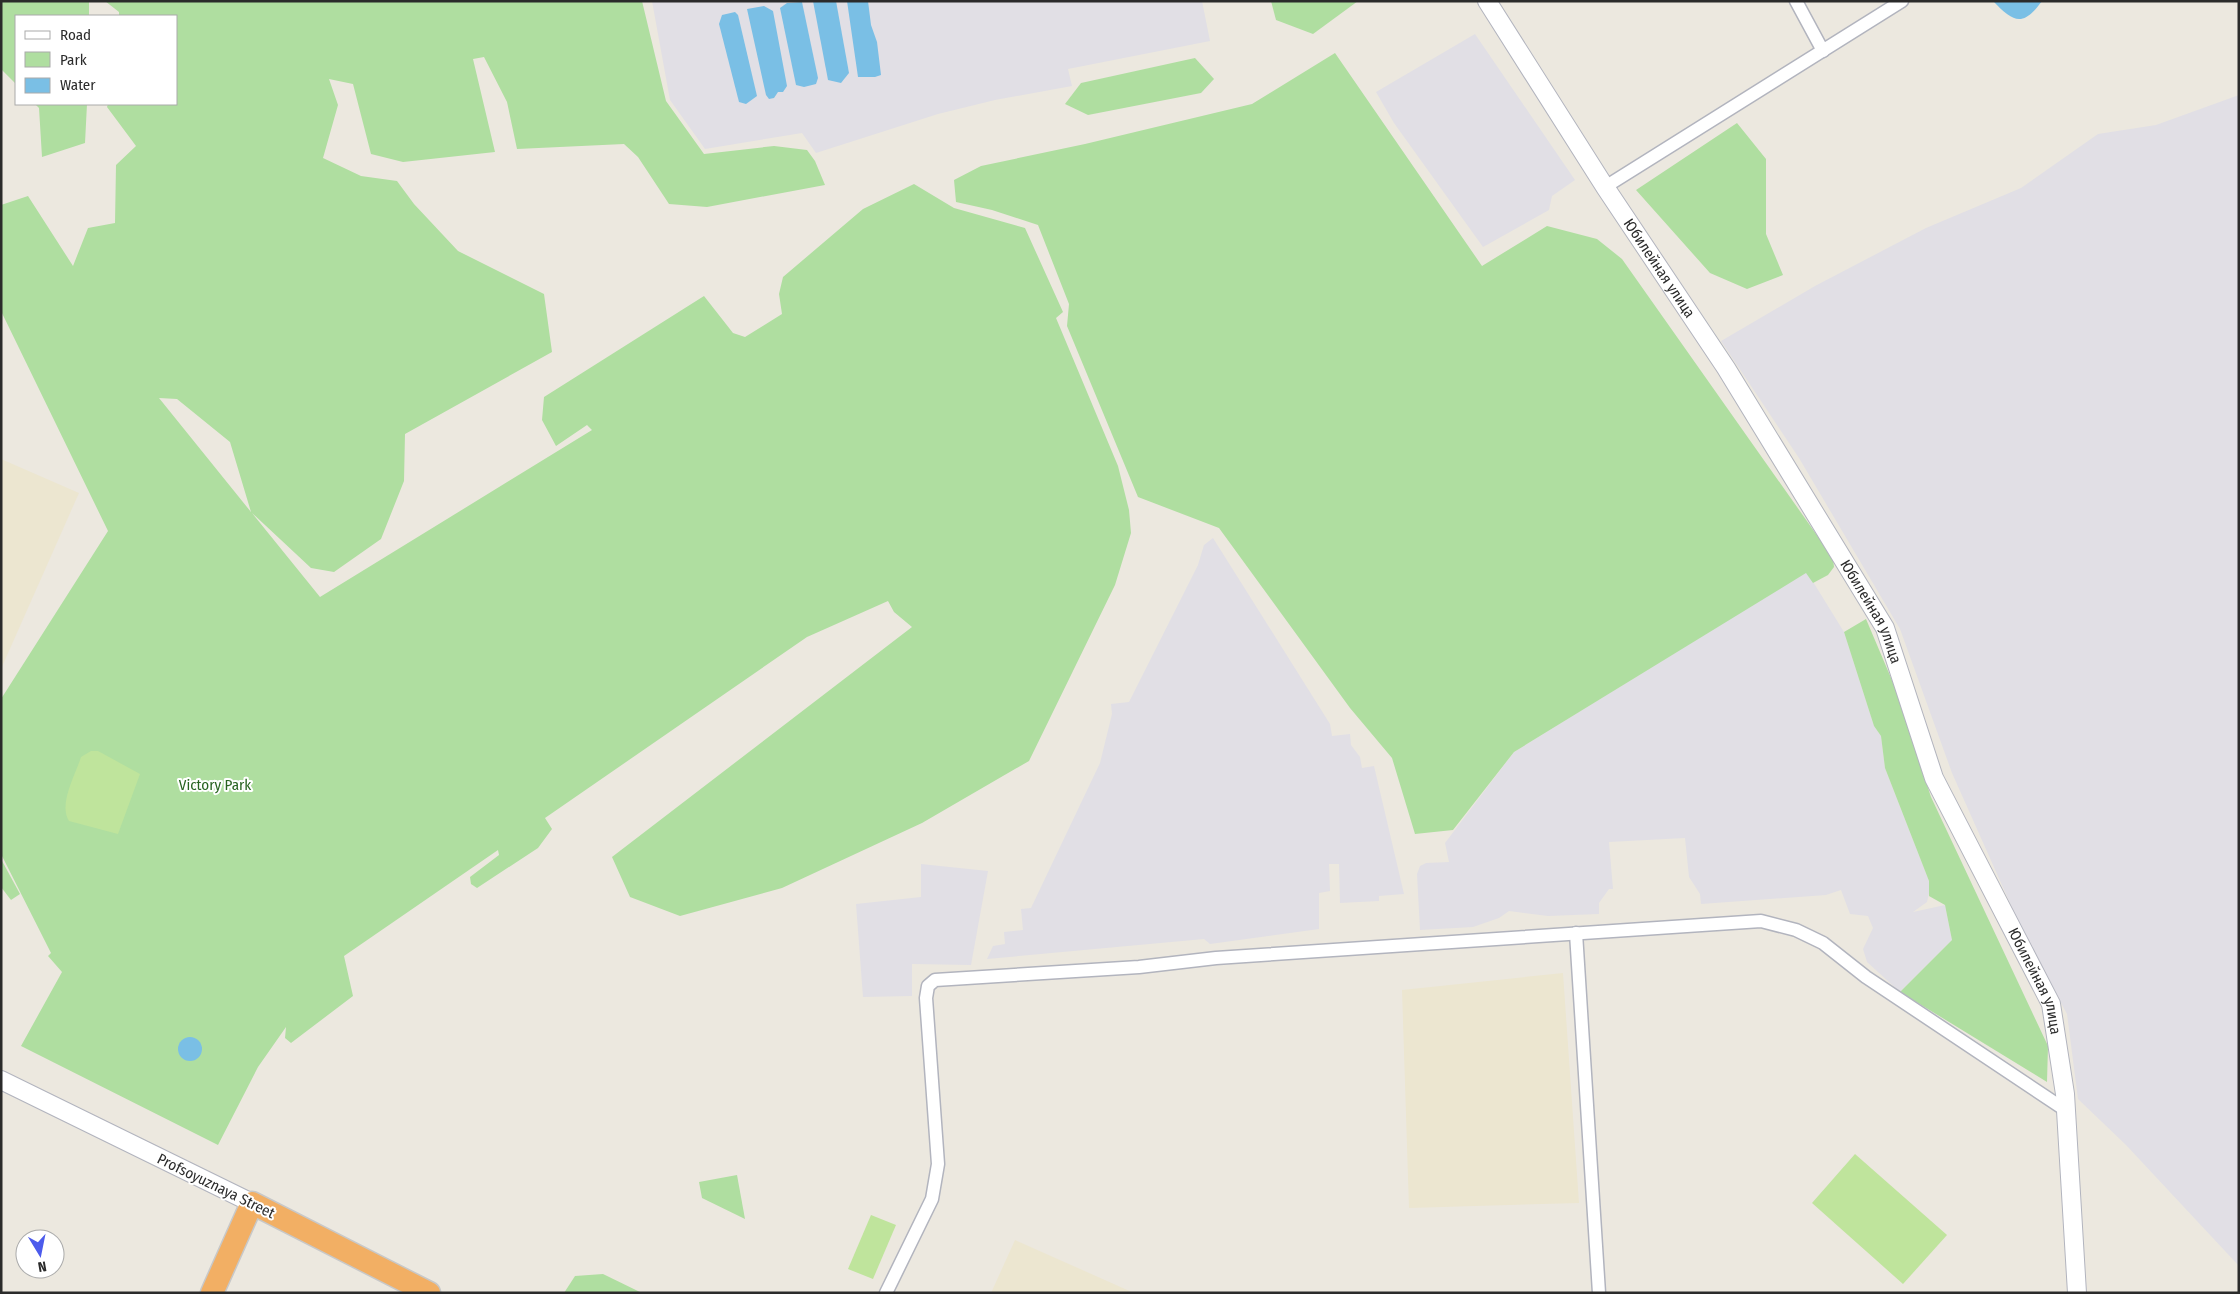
<svg xmlns="http://www.w3.org/2000/svg" width="2240" height="1294" font-family="'Fira Sans Condensed',sans-serif">
	<style>
		.industrial { fill: #e1dfe5 }
		.education { fill: #ece6d0 }
		.green { fill: #afdea0; fill-rule: evenodd }
		.pitch { fill: #bfe49c }
		.water { fill: #7abfe5 }
		.lines { fill: none; stroke-linecap: round; stroke-linejoin: round }
		.street-casing { stroke: #b2b4be; stroke-width: 15 }
		.secondary-casing { stroke: #b2b4be; stroke-width: 20 }
		.highway-casing { stroke: #c8c8c8; stroke-width: 25 }
		.street { stroke: #fff; stroke-width: 12 }
		.secondary { stroke: #fff; stroke-width: 18 }
		.highway { stroke: #f2af64; stroke-width: 22 }
		.labels { text-anchor: middle; dominant-baseline: central; stroke-width: 4; stroke-linejoin: round; paint-order: stroke }
		.street-label { font-size: 15px; fill: #2b2b2b; stroke: #fff }
		.park-label { font-size: 15px; fill: #286320; stroke: #fff }
	</style>
	<rect width="100%" height="100%" fill="#ece8df"/>
	<g class="industrial">
		<polygon points="652,1 1202,1 1210,41 1068,69 1072,86 995,100 938,114 816,153 802,133 705,149 670,100"/>
		<polygon points="1475,34 1575,180 1552,196 1549,210 1483,247 1394,123 1376,92"/>
		<polygon points="2239,95 2239,1266 2126,1145 2078,1099 2067,1014 2022,930 1952,773 1900,629 1799,458 1721,341 1815,286 1926,228 2021,188 2098,134 2156,125"/>
		<polygon points="1213,538 1330,724 1332,736 1350,734 1351,745 1360,757 1362,768 1374,766 1404,894 1379,896 1379,901 1340,903 1339,864 1329,864 1330,891 1319,893 1319,929 1210,944 1204,939 987,959 993,946 1005,944 1004,932 1023,930 1021,909 1031,908 1100,763 1112,714 1111,704 1129,702 1198,565 1204,545"/>
		<polygon points="1807,572 1844,632 1874,726 1881,736 1885,768 1929,881 1930,889 1927,902 1913,912 1945,905 1952,940 1900,992 1867,962 1863,949 1873,928 1868,916 1850,914 1841,890 1826,895 1701,904 1700,894 1689,877 1685,838 1609,842 1613,889 1609,889 1599,903 1599,914 1548,916 1509,911 1499,918 1473,927 1420,930 1417,874 1420,866 1426,863 1449,862 1445,843 1514,752"/>
		<polygon points="921,864 988,871 971,965 912,964 912,996 863,997 856,904 921,897"/>
	</g>
	<g class="education">
		<polygon points="1,459 79,493 1,669"/>
		<polygon points="1563,973 1579,1203 1409,1208 1402,990"/>
		<polygon points="1015,1240 1134,1293 991,1293"/>
	</g>
	<g class="green">
		<polygon points="1,1 89,1 89,16 16,16 16,84 1,69"/>
		<path d="M 105,1 L 642,1 L 666,101 L 704,154 L 774,146 L 807,150 L 815,161 L 825,185 L 707,207 L 669,204 L 638,157 L 624,144 L 517,149 L 507,102 L 484,57 L 473,59 L 495,152 L 403,162 L 371,154 L 353,84 L 329,79 L 338,105 L 323,158 L 361,176 L 397,181 L 414,204 L 458,251 L 544,294 L 552,352 L 405,434 L 404,481 L 381,539 L 334,572 L 311,568 L 252,513 L 320,597 L 592,430 L 587,425 L 556,446 L 542,420 L 544,397 L 704,296 L 733,333 L 745,337 L 782,314 L 779,294 L 783,277 L 863,209 L 914,184 L 954,208 L 1025,228 L 1063,312 L 1056,318 L 1118,466 L 1129,510 L 1131,533 L 1115,585 L 1029,761 L 922,823 L 782,888 L 680,916 L 630,897 L 612,857 L 912,627 L 894,612 L 888,601 L 807,637 L 545,818 L 552,829 L 538,848 L 477,888 L 471,884 L 470,877 L 499,855 L 498,850 L 344,956 L 353,996 L 291,1043 L 285,1038 L 286,1027 L 258,1067 L 218,1145 L 21,1046 L 62,972 L 48,956 L 51,953 L 1,854 L 1,699 L 108,531 L 1,311 L 1,205 L 28,196 L 73,266 L 88,228 L 115,223 L 116,165 L 136,146 L 107,107 L 108,104 L 176,104 L 176,16 L 119,16 L 119,12 ZM 159,398 L 177,399 L 230,442 L 251,512 Z"/>
		<polygon points="1271,1 1358,1 1313,34 1276,20"/>
		<polygon points="1335,53 1482,266 1547,226 1597,239 1622,259 1833,558 1834,567 1828,575 1813,583 1806,573 1514,752 1453,830 1415,834 1392,758 1350,708 1219,528 1138,497 1067,326 1069,304 1038,225 992,210 956,202 954,180 981,166 1085,144 1252,104"/>
		<polygon points="1195,58 1214,79 1201,93 1088,115 1065,104 1081,83"/>
		<polygon points="35,104 87,104 85,143 42,157 39,108"/>
		<polygon points="1737,123 1766,159 1766,234 1783,275 1747,289 1710,273 1636,190"/>
		<polygon points="1866,619 1894,685 1931,797 2048,1046 2047,1082 1900,992 1952,940 1945,905 1929,896 1929,881 1885,768 1881,736 1874,726 1844,632"/>
		<polygon points="1,859 20,894 11,900 1,887"/>
		<polygon points="737,1175 745,1219 702,1198 699,1182"/>
		<polygon points="603,1274 642,1293 564,1293 575,1276"/>
	</g>
	<g class="pitch">
		<path d="M 91,751 L 98,751 L 140,774 L 118,834 L 69,821 C 58,804 76,774 81,757 Z"/>
		<polygon points="1855,1154 1947,1235 1903,1284 1812,1203"/>
		<polygon points="871,1215 896,1225 873,1279 848,1269"/>
	</g>
	<g class="water">
		<polygon points="813,1 836,1 849,73 841,83 828,80"/>
		<polygon points="847,1 868,1 871,25 877,42 881,75 875,77 858,77"/>
		<path d="M 1993,1 L 2042,1 C 2023,27 2014,23 1993,1 Z"/>
		<polygon points="802,2 818,78 816,84 804,87 796,85 780,8 787,3"/>
		<polygon points="764,6 773,11 787,86 783,92 778,92 774,98 769,99 766,95 747,9"/>
		<polygon points="735,12 738,15 757,96 746,104 739,102 719,24 722,15"/>
		<circle cx="190" cy="1049" r="12"/>
	</g>
	<g class="lines">
		<defs>
			<g id="street">
				<polyline points="1796,1 1823,51"/>
				<polyline points="1605,187 1902,1"/>
				<polyline points="1576,933 1599,1293"/>
				<polyline points="886,1293 932,1199 938,1164 926,998 928,986 935,980 1139,967 1216,958 1761,921 1796,930 1823,943 1866,977 2067,1111"/>
			</g>
			<g id="secondary">
				<path id="s1" d="M 1487,1 L 1605,187 L 1726,368 L 1885,628 L 1934,778 L 2051,1004 L 2065,1094 L 2077,1293"/>
				<polyline points="1,1080 252,1203"/>
			</g>
			<polyline id="highway" points="212,1293 252,1203 429,1293"/>
		</defs>
		<use href="#street" class="street-casing"/>
		<use href="#secondary" class="secondary-casing"/>
		<use href="#highway" class="highway-casing"/>
		<use href="#street" class="street"/>
		<use href="#secondary" class="secondary"/>
		<use href="#highway" class="highway"/>
	</g>
	<g class="labels">
		<g class="street-label">
			<text stroke="none"><textPath href="#s1" startOffset="318">Юбилейная улица</textPath></text>
			<text stroke="none"><textPath href="#s1" startOffset="722">Юбилейная улица</textPath></text>
			<text stroke="none"><textPath href="#s1" startOffset="1128">Юбилейная улица</textPath></text>
			<text transform="translate(216 1186) rotate(26)">Profsoyuznaya Street</text>
		</g>
		<g class="park-label">
			<text x="215" y="785">Victory Park</text>
		</g>
	</g>
	<rect width="2240" height="1294" fill="none" stroke="#2b2b2b" stroke-width="5"/>
	<rect x="15" y="15" width="162" height="90" fill="#ffffff" stroke="#aaaaaa"/>
	<rect x="25" y="31" width="25" height="8" fill="#ffffff" stroke="#aaaaaa"/>
	<text x="60" y="40" font-size="15" fill="#2b2b2b">Road</text>
	<rect x="25" y="52" width="25" height="15" fill="#afdea0" stroke="#aaaaaa"/>
	<text x="60" y="65" font-size="15" fill="#2b2b2b">Park</text>
	<rect x="25" y="78" width="25" height="15" fill="#7abfe5" stroke="#aaaaaa"/>
	<text x="60" y="90" font-size="15" fill="#2b2b2b">Water</text>
	<g transform="translate(40 1254) rotate(170)"><circle r="24" fill="#ffffff" stroke="#aaaaaa"/>
	<path d="M0-4L9 19L0 12L-9 19Z" fill="#4c5bec"/>
	<text y="-8" font-size="14" font-weight="bold" text-anchor="middle" fill="#2b2b2b">N</text>
	</g>
</svg>
